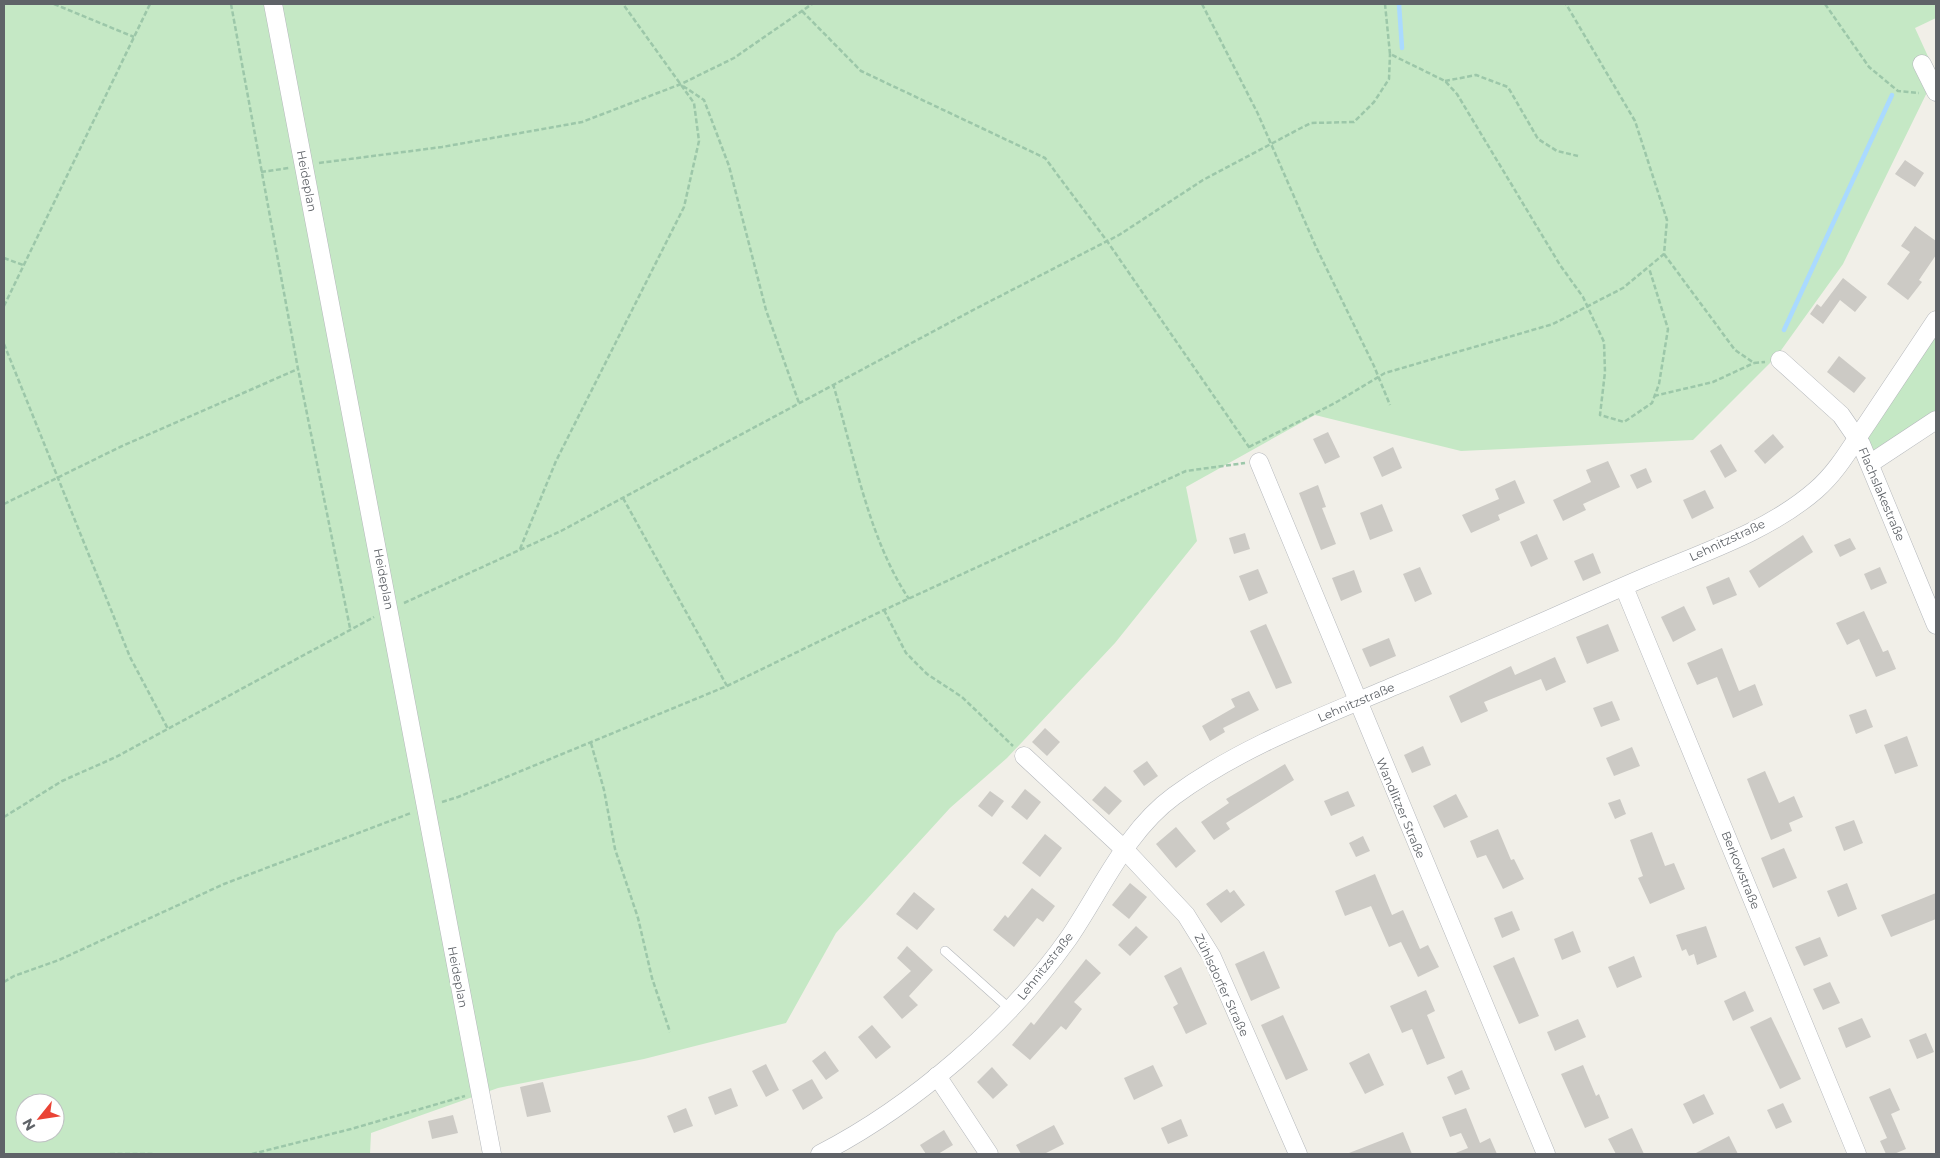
<svg xmlns="http://www.w3.org/2000/svg" width="1940" height="1158" font-family="Montserrat,sans-serif">
	<style>
		.green { fill: #c5e8c5; fill-rule: evenodd }
		.lines { fill: none; stroke-linecap: round; stroke-linejoin: round }
		.stream { stroke: #aadaff; stroke-width: 4.5 }
		.building { fill: #cccac5 }
		.service-casing { stroke: #b5b8bc; stroke-width: 10 }
		.minor-casing { stroke: #b5b8bc; stroke-width: 19 }
		.path { stroke: #9cc7a9; stroke-width: 2.5; stroke-dasharray: 5 2.5; stroke-linecap: butt }
		.service { stroke: #fff; stroke-width: 9 }
		.minor { stroke: #fff; stroke-width: 18 }
		.labels { text-anchor: middle; dominant-baseline: central; stroke-width: 5; stroke-linejoin: round; paint-order: stroke }
		.street-label { font-size: 12px; fill: #5f6368; stroke: #fff }
	</style>
	<rect width="100%" height="100%" fill="#f1efe8"/>
	<g class="green">
		<path d="M 4,4 L 1936,4 L 1936,18 L 1915,28 L 1936,74 L 1843,264 L 1777,356 L 1693,440 L 1461,451 L 1315,415 L 1186,487 L 1197,541 L 1115,643 L 1007,758 L 950,808 L 836,933 L 786,1023 L 644,1059 L 498,1088 L 371,1133 L 370,1154 L 4,1154 ZM 25,1103 L 55,1103 L 55,1133 L 25,1133 Z"/>
		<polygon points="1936,320 1936,420 1871,463 1861,444"/>
	</g>
	<g class="lines">
		<g class="stream">
			<polyline points="1399,4 1402,48"/>
			<polyline points="1784,330 1892,95"/>
		</g>
	</g>
	<g class="building">
		<polygon points="1905,160 1924,173 1915,187 1895,174"/>
		<polygon points="1915,226 1936,241 1936,255 1919,280 1922,282 1908,300 1887,284 1910,252 1901,246"/>
		<polygon points="1843,278 1867,297 1855,312 1840,300 1823,324 1810,314 1817,304 1821,307"/>
		<polygon points="1839,356 1866,378 1854,393 1827,372"/>
		<polygon points="1328,432 1340,457 1325,464 1313,439"/>
		<polygon points="1773,434 1784,447 1765,464 1754,451"/>
		<polygon points="1721,444 1737,471 1725,478 1710,451"/>
		<polygon points="1393,447 1402,468 1382,477 1373,457"/>
		<polygon points="1608,461 1620,487 1583,504 1586,510 1563,521 1553,500 1591,482 1586,470"/>
		<polygon points="1646,468 1652,482 1637,489 1630,475"/>
		<polygon points="1515,480 1525,503 1498,515 1500,520 1471,533 1462,515 1499,499 1495,489"/>
		<polygon points="1318,485 1326,507 1322,508 1336,544 1321,550 1299,493"/>
		<polygon points="1705,490 1714,508 1692,519 1683,500"/>
		<polygon points="1382,504 1393,531 1370,540 1360,513"/>
		<polygon points="1245,533 1250,549 1234,554 1229,538"/>
		<polygon points="1537,534 1548,559 1531,567 1520,542"/>
		<polygon points="1803,535 1813,552 1759,588 1749,571"/>
		<polygon points="1850,538 1856,549 1840,557 1834,545"/>
		<polygon points="1593,553 1601,573 1583,581 1574,561"/>
		<polygon points="1420,567 1432,594 1415,602 1403,574"/>
		<polygon points="1880,567 1887,583 1871,590 1864,574"/>
		<polygon points="1258,569 1268,593 1249,601 1239,576"/>
		<polygon points="1354,570 1362,592 1341,601 1332,578"/>
		<polygon points="1729,577 1737,595 1713,605 1706,587"/>
		<polygon points="1684,606 1696,630 1673,642 1661,617"/>
		<polygon points="1864,611 1883,652 1888,650 1896,669 1876,677 1859,639 1847,645 1836,623"/>
		<polygon points="1266,624 1292,683 1276,689 1250,631"/>
		<polygon points="1608,624 1619,651 1587,664 1576,637"/>
		<polygon points="1389,638 1396,656 1370,667 1362,649"/>
		<polygon points="1722,648 1739,691 1755,684 1763,705 1733,718 1717,677 1697,685 1687,663"/>
		<polygon points="1555,657 1566,682 1546,691 1541,679 1484,702 1488,711 1461,723 1449,696 1511,666 1515,675"/>
		<polygon points="1249,691 1259,710 1223,728 1225,732 1210,741 1202,726 1235,707 1231,699"/>
		<polygon points="1612,701 1620,720 1601,727 1593,708"/>
		<polygon points="1866,709 1873,727 1856,734 1849,715"/>
		<polygon points="1045,728 1060,742 1047,756 1032,742"/>
		<polygon points="1907,736 1918,766 1895,774 1884,745"/>
		<polygon points="1423,746 1431,765 1412,773 1404,755"/>
		<polygon points="1632,747 1640,766 1614,776 1606,758"/>
		<polygon points="1147,761 1158,776 1144,786 1133,771"/>
		<polygon points="1285,764 1294,780 1226,823 1230,829 1214,840 1201,822 1229,803 1226,799"/>
		<polygon points="1765,771 1779,803 1794,796 1803,817 1789,823 1792,831 1771,840 1747,779"/>
		<polygon points="1105,786 1122,801 1109,815 1092,800"/>
		<polygon points="1025,789 1041,802 1027,820 1011,807"/>
		<polygon points="990,791 1004,801 992,817 978,806"/>
		<polygon points="1348,791 1355,806 1331,816 1324,801"/>
		<polygon points="1456,794 1468,817 1444,828 1433,806"/>
		<polygon points="1620,799 1626,814 1615,819 1608,803"/>
		<polygon points="1854,820 1863,843 1844,851 1835,827"/>
		<polygon points="1176,827 1196,851 1176,868 1156,844"/>
		<polygon points="1498,829 1511,860 1514,859 1524,879 1503,889 1486,855 1477,858 1470,841"/>
		<polygon points="1652,832 1665,866 1674,863 1685,889 1650,904 1638,878 1643,876 1630,840"/>
		<polygon points="1045,834 1062,848 1040,877 1022,863"/>
		<polygon points="1363,836 1370,851 1356,857 1349,843"/>
		<polygon points="1784,848 1797,878 1773,888 1761,858"/>
		<polygon points="1375,874 1392,915 1403,910 1420,949 1428,945 1439,967 1418,977 1401,942 1389,947 1371,906 1345,916 1335,891"/>
		<polygon points="1130,883 1147,897 1129,919 1112,905"/>
		<polygon points="1847,883 1857,909 1838,917 1827,891"/>
		<polygon points="1032,888 1055,906 1043,922 1037,918 1014,947 993,930 1005,915 1008,918"/>
		<polygon points="1227,889 1230,893 1234,890 1245,905 1221,923 1206,904"/>
		<polygon points="914,892 935,909 917,930 896,914"/>
		<polygon points="1936,893 1936,919 1891,937 1881,915"/>
		<polygon points="1512,911 1520,930 1502,938 1494,918"/>
		<polygon points="1136,926 1148,937 1130,956 1118,945"/>
		<polygon points="1706,926 1717,957 1697,965 1694,954 1689,956 1686,949 1682,951 1676,935"/>
		<polygon points="1573,931 1581,952 1562,960 1554,939"/>
		<polygon points="1820,937 1828,956 1804,966 1795,947"/>
		<polygon points="907,946 933,970 909,996 918,1005 902,1019 883,997 911,971 897,958"/>
		<polygon points="1264,951 1280,988 1251,1001 1235,964"/>
		<polygon points="1634,956 1642,977 1617,988 1608,967"/>
		<polygon points="1514,957 1539,1016 1519,1024 1493,966"/>
		<polygon points="1086,959 1101,973 1074,1002 1082,1009 1066,1030 1061,1026 1030,1060 1012,1045 1031,1022 1034,1025"/>
		<polygon points="1181,967 1207,1024 1186,1034 1173,1007 1178,1004 1164,976"/>
		<polygon points="1830,982 1840,1003 1823,1010 1813,989"/>
		<polygon points="1426,990 1435,1011 1427,1015 1445,1058 1427,1065 1412,1029 1402,1033 1390,1006"/>
		<polygon points="1745,991 1754,1011 1733,1021 1724,1001"/>
		<polygon points="1283,1015 1308,1070 1286,1080 1261,1025"/>
		<polygon points="1771,1017 1801,1079 1780,1089 1750,1027"/>
		<polygon points="1862,1018 1871,1037 1846,1048 1838,1028"/>
		<polygon points="1578,1019 1586,1037 1555,1051 1547,1032"/>
		<polygon points="872,1025 891,1047 876,1059 858,1037"/>
		<polygon points="1926,1033 1934,1052 1917,1059 1909,1040"/>
		<polygon points="825,1051 839,1071 826,1080 812,1061"/>
		<polygon points="1369,1053 1384,1085 1365,1094 1349,1063"/>
		<polygon points="766,1064 779,1090 766,1097 752,1071"/>
		<polygon points="1153,1065 1163,1086 1134,1100 1124,1078"/>
		<polygon points="1583,1065 1596,1096 1599,1094 1609,1118 1585,1128 1561,1074"/>
		<polygon points="992,1067 1008,1085 993,1099 977,1082"/>
		<polygon points="1462,1070 1470,1089 1455,1095 1447,1077"/>
		<polygon points="812,1079 823,1098 803,1110 792,1090"/>
		<polygon points="543,1082 551,1112 527,1117 520,1087"/>
		<polygon points="731,1088 738,1106 715,1115 708,1097"/>
		<polygon points="1890,1088 1900,1110 1891,1114 1906,1149 1894,1154 1886,1154 1880,1141 1887,1138 1869,1097"/>
		<polygon points="1704,1094 1714,1114 1693,1124 1683,1104"/>
		<polygon points="1783,1103 1792,1122 1776,1129 1767,1110"/>
		<polygon points="686,1108 693,1126 674,1133 667,1116"/>
		<polygon points="1466,1108 1480,1143 1490,1138 1497,1154 1453,1154 1468,1148 1461,1133 1450,1137 1442,1117"/>
		<polygon points="453,1115 458,1133 432,1139 428,1121"/>
		<polygon points="1181,1119 1188,1136 1168,1144 1161,1128"/>
		<polygon points="1054,1125 1064,1144 1044,1154 1021,1154 1016,1145"/>
		<polygon points="1632,1128 1644,1154 1616,1154 1608,1139"/>
		<polygon points="944,1130 953,1145 938,1154 926,1154 920,1145"/>
		<polygon points="1403,1132 1412,1154 1350,1154 1349,1153"/>
		<polygon points="1729,1136 1738,1154 1694,1154"/>
	</g>
	<g class="lines">
		<defs>
			<polyline id="service" points="945,951 1010,1009"/>
			<g id="minor">
				<polyline points="273,4 492,1154"/>
				<polyline points="1922,64 1936,92"/>
				<polyline points="1780,360 1841,415 1861,444 1936,625"/>
				<polyline points="1259,462 1546,1154"/>
				<polyline points="1871,463 1936,420"/>
				<polyline points="1624,587 1857,1154"/>
				<polyline points="1024,756 1125,850 1186,915 1212,957 1298,1154"/>
				<polyline points="937,1076 989,1154"/>
				<path d="M 820,1154 C 913,1106 1007,1025 1068,939 C 1101,891 1126,831 1174,796 C 1242,746 1322,717 1399,684 C 1481,650 1562,613 1643,578 C 1701,553 1768,532 1816,490 C 1838,471 1852,445 1868,422 C 1891,388 1913,354 1936,320"/>
			</g>
		</defs>
		<use href="#service" class="service-casing"/>
		<use href="#minor" class="minor-casing"/>
		<g class="path">
			<polyline points="54,4 134,37"/>
			<polyline points="231,4 298,369 350,628"/>
			<polyline points="1202,4 1258,114 1316,247 1374,366 1390,405"/>
			<polyline points="1385,4 1390,54 1445,81 1457,94 1560,265 1583,297 1604,342 1605,372 1600,415 1624,422 1652,403 1659,384 1668,329 1649,268"/>
			<polyline points="1825,4 1869,67 1898,91 1919,93"/>
			<polyline points="802,11 861,71 1045,158 1107,241 1251,450"/>
			<polyline points="1445,81 1476,75 1508,87 1538,139 1557,151 1578,156"/>
			<polyline points="683,86 704,100 729,166 766,310 799,403"/>
			<polyline points="319,163 442,147 582,122 681,84 734,58 812,4"/>
			<polyline points="261,172 289,168"/>
			<polyline points="1664,254 1735,350 1754,363 1765,362"/>
			<polyline points="4,258 23,265"/>
			<polyline points="4,306 150,4"/>
			<polyline points="4,344 130,657 168,729"/>
			<path d="M 833,384 C 854,454 868,538 909,599"/>
			<polyline points="1654,396 1713,382 1754,363"/>
			<polyline points="1249,447 1335,403 1385,373 1553,324 1623,288 1664,254 1667,220 1635,121 1566,4"/>
			<polyline points="623,498 727,686"/>
			<polyline points="4,504 120,447 298,369"/>
			<polyline points="520,549 556,461 684,207 699,141 694,103 623,4"/>
			<polyline points="404,603 561,531 975,309 1119,235 1203,180 1301,128 1311,123 1354,122 1374,102 1389,79 1390,54"/>
			<polyline points="884,610 906,653 927,674 962,697 1013,746"/>
			<polyline points="591,743 604,790 615,849 638,918 652,978 670,1032"/>
			<polyline points="442,802 458,797 727,686 884,610 1186,471 1245,463"/>
			<polyline points="4,817 62,781 116,757 374,617"/>
			<polyline points="4,982 14,976 59,960 224,884 411,813"/>
			<polyline points="110,1154 153,1154"/>
			<polyline points="252,1154 351,1129 465,1096"/>
		</g>
		<use href="#service" class="service"/>
		<use href="#minor" class="minor"/>
	</g>
	<g class="labels">
		<g class="street-label">
			<text transform="translate(307 181) rotate(79)">Heideplan</text>
			<text transform="translate(1882 494) rotate(67)">Flachslakestraße</text>
			<text transform="translate(1727 540) rotate(-25)">Lehnitzstraße</text>
			<text transform="translate(384 579) rotate(79)">Heideplan</text>
			<text transform="translate(1356 702) rotate(-23)">Lehnitzstraße</text>
			<text transform="translate(1401 808) rotate(67)">Wandlitzer Straße</text>
			<text transform="translate(1741 870) rotate(68)">Berkowstraße</text>
			<text transform="translate(1045 966) rotate(-52)">Lehnitzstraße</text>
			<text transform="translate(458 977) rotate(79)">Heideplan</text>
			<text transform="translate(1222 985) rotate(65)">Zühlsdorfer Straße</text>
		</g>
	</g>
	<rect width="1940" height="1158" fill="none" stroke="#5f6368" stroke-width="10"/>
	<g transform="translate(40 1118) rotate(240)"><circle r="24" fill="#ffffff" stroke="#bfc1c3"/>
	<path d="M0-4L9 19L0 12L-9 19Z" fill="#ea4335"/>
	<text y="-8" font-size="14" font-weight="bold" text-anchor="middle" fill="#5f6368">N</text>
	</g>
</svg>
